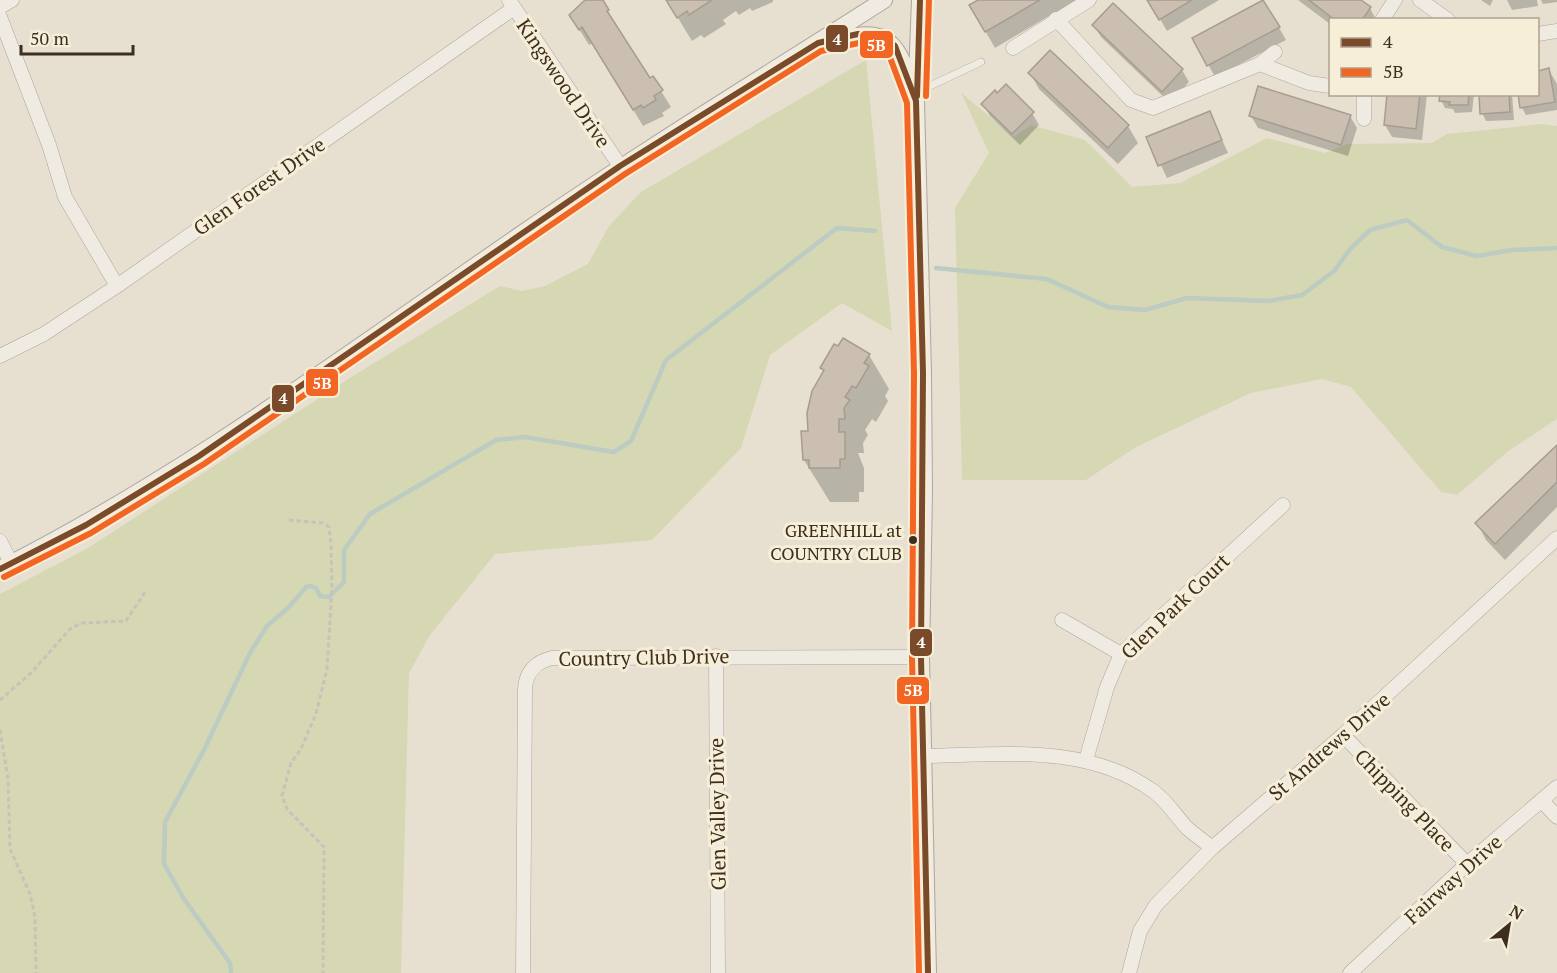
<svg xmlns="http://www.w3.org/2000/svg" width="1557" height="973" font-family="'PT Serif',serif">
	<style>
		.green { fill: #d6d7b3 }
		.shadow { fill: #0003 }
		.lines { fill: none; stroke-linecap: round; stroke-linejoin: round }
		.stream { stroke: #bcccc2; stroke-width: 4.5 }
		.building { fill: #cbbfb2; stroke: #a89c90; stroke-width: 1.5 }
		.service-casing { stroke: #ada599; stroke-width: 8 }
		.minor-casing { stroke: #ada599; stroke-width: 15 }
		.tertiary-casing { stroke: #ada599; stroke-width: 18 }
		.path { stroke: #c8c2b9; stroke-width: 3; stroke-dasharray: 4.5 3; stroke-linecap: butt }
		.service { stroke: #efebe3; stroke-width: 7 }
		.minor { stroke: #efebe3; stroke-width: 14 }
		.tertiary { stroke: #efebe3; stroke-width: 16 }
		.bus-1-casing { stroke: #f7eed8; stroke-width: 10 }
		.bus-2-casing { stroke: #f7eed8; stroke-width: 10 }
		.bus-1 { stroke: #7a4b2a; stroke-width: 6 }
		.bus-2 { stroke: #f26522; stroke-width: 6 }
		.bus-dot { fill: #3d2e20; stroke: #f7eed8; stroke-width: 2 }
		.labels { text-anchor: middle; dominant-baseline: central; stroke-width: 6; stroke-linejoin: round; paint-order: stroke }
		.bus-label { font-size: 18px; fill: #3d2e20; stroke: #f7eed8; text-anchor: end }
		.street-label { font-size: 20px; fill: #3d2e20; stroke: #f7eed8 }
		.line-badge { stroke: #f7eed8; stroke-width: 2 }
		.badge-label { font-size: 16px; text-anchor: middle; font-weight: bold; fill: #fff }
	</style>
	<rect width="100%" height="100%" fill="#e7e0d1"/>
	<g class="green">
		<polygon points="866,60 892,331 842,303 770,355 741,448 652,540 495,554 430,635 409,673 401,973 0,973 0,594 88,548 353,376 500,286 522,291 545,286 588,264 609,226 641,192"/>
		<polygon points="961,93 1014,137 1031,125 1085,140 1132,187 1180,183 1267,138 1325,153 1347,144 1432,143 1447,134 1542,124 1557,126 1557,419 1507,452 1457,495 1441,492 1351,387 1322,379 1251,393 1136,447 1086,480 962,480 955,208 989,153"/>
	</g>
	<g class="shadow">
		<polygon points="592,0 601,0 650,80 652,78 661,91 671,107 662,113 664,116 643,126 593,43 589,45 581,32 571,15"/>
		<polygon points="667,0 773,0 773,2 752,11 750,8 739,15 736,11 723,20 726,24 704,38 701,35 692,41"/>
		<polygon points="981,0 1076,0 995,48 971,6"/>
		<polygon points="1149,0 1219,0 1167,31"/>
		<polygon points="1298,0 1359,0 1370,8 1376,20 1330,20 1330,24"/>
		<polygon points="1481,0 1493,0 1490,6"/>
		<polygon points="1507,0 1537,0 1538,6 1512,10"/>
		<polygon points="1541,0 1557,0 1557,2 1543,4"/>
		<polygon points="1264,1 1286,40 1215,77 1194,39"/>
		<polygon points="1094,25 1182,70 1189,82 1170,103 1101,37"/>
		<polygon points="1050,52 1128,126 1138,143 1118,164 1039,89 1030,73"/>
		<polygon points="1549,70 1557,84 1557,73 1557,110 1526,115 1522,108 1538,94 1538,72"/>
		<polygon points="1389,94 1427,94 1422,140 1392,137 1385,125"/>
		<polygon points="1442,94 1474,94 1472,112 1455,113 1453,109 1445,108 1441,100"/>
		<polygon points="1481,94 1512,94 1514,120 1486,121 1482,113"/>
		<polygon points="983,104 1032,113 1039,125 1020,145 990,116"/>
		<polygon points="1210,113 1228,153 1167,178 1148,138"/>
		<polygon points="1251,116 1350,116 1357,128 1348,156 1258,128"/>
		<polygon points="869,355 889,389 885,396 888,401 876,422 872,419 865,430 868,435 863,443 864,453 858,453 864,468 864,492 859,492 859,502 830,502 804,460 824,373 821,368"/>
		<polygon points="1557,447 1557,507 1505,560 1486,540 1477,523"/>
	</g>
	<g class="lines">
		<g class="stream">
			<polyline points="936,268 1047,279 1108,307 1145,310 1187,298 1269,301 1302,295 1334,271 1351,248 1370,230 1407,220 1442,247 1477,256 1512,250 1557,248"/>
			<polyline points="231,973 230,963 184,899 164,864 165,822 204,750 250,653 267,626 289,607 306,587 311,586 316,588 320,596 329,597 344,582 344,550 370,514 496,440 525,437 614,452 631,441 666,360 837,228 875,231"/>
		</g>
	</g>
	<g class="building">
		<polygon points="585,0 603,0 609,10 607,11 650,78 653,76 663,90 654,96 656,100 643,108 641,105 633,110 582,27 579,30 569,15"/>
		<polygon points="666,0 712,0 689,15 687,11 677,18"/>
		<polygon points="978,0 1040,0 985,32 969,5"/>
		<polygon points="1147,0 1192,0 1159,20"/>
		<polygon points="1263,0 1280,27 1207,66 1192,38"/>
		<polygon points="1309,0 1361,0 1371,7 1362,20 1335,20"/>
		<polygon points="1113,3 1183,69 1162,92 1092,25"/>
		<polygon points="1050,50 1129,125 1108,148 1028,73"/>
		<polygon points="1549,68 1555,102 1520,108 1518,94 1538,94 1538,71"/>
		<polygon points="1006,84 1034,112 1012,134 981,104 995,90 997,93"/>
		<polygon points="1258,86 1351,115 1341,145 1249,116"/>
		<polygon points="1387,94 1420,94 1416,129 1384,125"/>
		<polygon points="1440,94 1469,94 1468,105 1449,105 1450,102 1439,101"/>
		<polygon points="1479,94 1509,94 1510,112 1480,114"/>
		<polygon points="1210,111 1222,140 1158,166 1146,137"/>
		<polygon points="843,338 870,354 864,363 869,366 856,388 852,386 845,397 850,400 844,408 845,419 839,419 839,432 845,432 845,459 840,459 840,468 809,468 809,460 803,460 801,431 808,431 807,413 812,391 824,370 820,368 834,344 838,346"/>
		<polygon points="1557,445 1557,482 1495,544 1475,523"/>
	</g>
	<g class="lines">
		<defs>
			<polyline id="service" points="917,92 981,62"/>
			<g id="minor">
				<polyline points="509,0 620,166"/>
				<polyline points="1420,0 1448,20"/>
				<polyline points="0,7 12,0"/>
				<polyline points="0,17 49,145 65,197 117,286"/>
				<polyline points="1056,19 1131,100 1153,108 1260,64 1275,52"/>
				<polyline points="1382,20 1395,0"/>
				<polyline points="1538,34 1557,31"/>
				<polyline points="1013,48 1089,0"/>
				<polyline points="1260,64 1309,83 1330,86"/>
				<polyline points="1364,94 1364,119"/>
				<polyline points="0,356 44,334 117,286 514,8"/>
				<polyline points="0,541 11,563"/>
				<polyline points="1062,620 1121,654"/>
				<polyline points="716,656 718,973"/>
				<polyline points="1343,735 1467,864"/>
				<path d="M 923,756 C 1001,755 1086,743 1153,791 C 1166,800 1176,816 1187,828 C 1195,835 1204,841 1212,848"/>
				<polyline points="1086,760 1107,687 1121,654 1283,505"/>
				<polyline points="1542,801 1557,817"/>
				<path d="M 523,973 L 525,689 C 526,672 535,662 552,658 L 921,657"/>
				<polyline points="1129,973 1140,931 1156,905 1212,848 1343,735 1557,538"/>
				<polyline points="1350,973 1467,864 1557,787"/>
			</g>
			<g id="tertiary">
				<polyline points="920,0 916,101 923,373 924,492 921,657 928,973"/>
				<path d="M 827,41 C 884,29 894,32 913,89"/>
				<path d="M 0,569 C 184,476 350,352 520,235 C 639,153 762,78 884,0"/>
			</g>
		</defs>
		<use href="#service" class="service-casing"/>
		<use href="#minor" class="minor-casing"/>
		<use href="#tertiary" class="tertiary-casing"/>
		<g class="path">
			<polyline points="289,520 323,523 329,527 331,545 332,588 327,669 316,714 301,749 291,763 282,796 287,809 324,847 323,973"/>
			<polyline points="0,700 31,673 70,629 81,623 126,621 145,592"/>
			<polyline points="0,730 8,779 10,849 30,894 35,917 36,973"/>
		</g>
		<use href="#service" class="service"/>
		<use href="#minor" class="minor"/>
		<use href="#tertiary" class="tertiary"/>
		<defs>
			<g id="bus-1">
				<polyline points="917,96 920,0"/>
				<polyline points="0,569 86,525 199,456 620,166 818,43 858,34 883,37 895,46 916,101 923,373 921,657 928,973"/>
			</g>
			<g id="bus-2">
				<polyline points="926,96 929,0"/>
				<polyline points="4,577 91,533 204,464 625,174 821,51 859,43 879,45 888,52 907,103 914,373 912,657 919,973"/>
			</g>
		</defs>
		<use href="#bus-1" class="bus-1-casing"/>
		<use href="#bus-2" class="bus-2-casing"/>
		<use href="#bus-1" class="bus-1"/>
		<use href="#bus-2" class="bus-2"/>
	</g>
	<circle class="bus-dot" cx="913" cy="540" r="5"/>
	<g class="labels">
		<g class="bus-label">
			<text x="902" y="530">GREENHILL at<tspan x="902" dy="23">COUNTRY CLUB</tspan></text>
		</g>
		<g class="street-label">
			<text transform="translate(564 83) rotate(56)">Kingswood Drive</text>
			<text transform="translate(259 186) rotate(-35)">Glen Forest Drive</text>
			<text transform="translate(1175 606) rotate(-44)">Glen Park Court</text>
			<text transform="translate(644 657) rotate(-1)">Country Club Drive</text>
			<text transform="translate(1329 746) rotate(-41)">St Andrews Drive</text>
			<text transform="translate(1405 800) rotate(46)">Chipping Place</text>
			<text transform="translate(717 814) rotate(-91)">Glen Valley Drive</text>
			<text transform="translate(1453 879) rotate(-42)">Fairway Drive</text>
		</g>
	</g>
	<g class="line-badge">
		<rect x="825" y="24" width="24" height="29" rx="6" fill="#7a4b2a"/>
		<rect x="859" y="30" width="35" height="29" rx="6" fill="#f26522"/>
		<rect x="305" y="368" width="34" height="29" rx="6" fill="#f26522"/>
		<rect x="271" y="384" width="24" height="29" rx="6" fill="#7a4b2a"/>
		<rect x="909" y="628" width="24" height="29" rx="6" fill="#7a4b2a"/>
		<rect x="896" y="676" width="34" height="29" rx="6" fill="#f26522"/>
	</g>
	<g class="badge-label">
		<text x="837" y="45">4</text>
		<text x="876" y="51">5B</text>
		<text x="322" y="389">5B</text>
		<text x="283" y="404">4</text>
		<text x="921" y="648">4</text>
		<text x="913" y="696">5B</text>
	</g>
	<rect x="1329" y="18" width="210" height="78" fill="#f7eed8" stroke="#ada18e" stroke-width="1.5"/>
	<rect x="1341" y="38" width="30" height="9" fill="#7a4b2a" stroke="#ada18e" stroke-width="1.5"/>
	<text x="1383" y="48" font-size="18" fill="#3d2e20">4</text>
	<rect x="1341" y="68" width="30" height="9" fill="#f26522" stroke="#ada18e" stroke-width="1.5"/>
	<text x="1383" y="78" font-size="18" fill="#3d2e20">5B</text>
	<g transform="translate(1509 925) rotate(30)" stroke="#f7eed8" stroke-width="4.5" paint-order="stroke">
	<path d="M0-4.5L10 22L0 15L-10 22Z" fill="#3d2e20"/>
	<text y="-9" font-size="16" font-weight="bold" text-anchor="middle" fill="#3d2e20">N</text>
	</g>
	<path d="M21 45v9h112v-9" fill="none" stroke="#3d2e20" stroke-width="3"/>
	<text x="30" y="45" font-size="18" fill="#3d2e20" stroke="#f7eed8" stroke-width="4.5" paint-order="stroke">50 m</text>
</svg>
